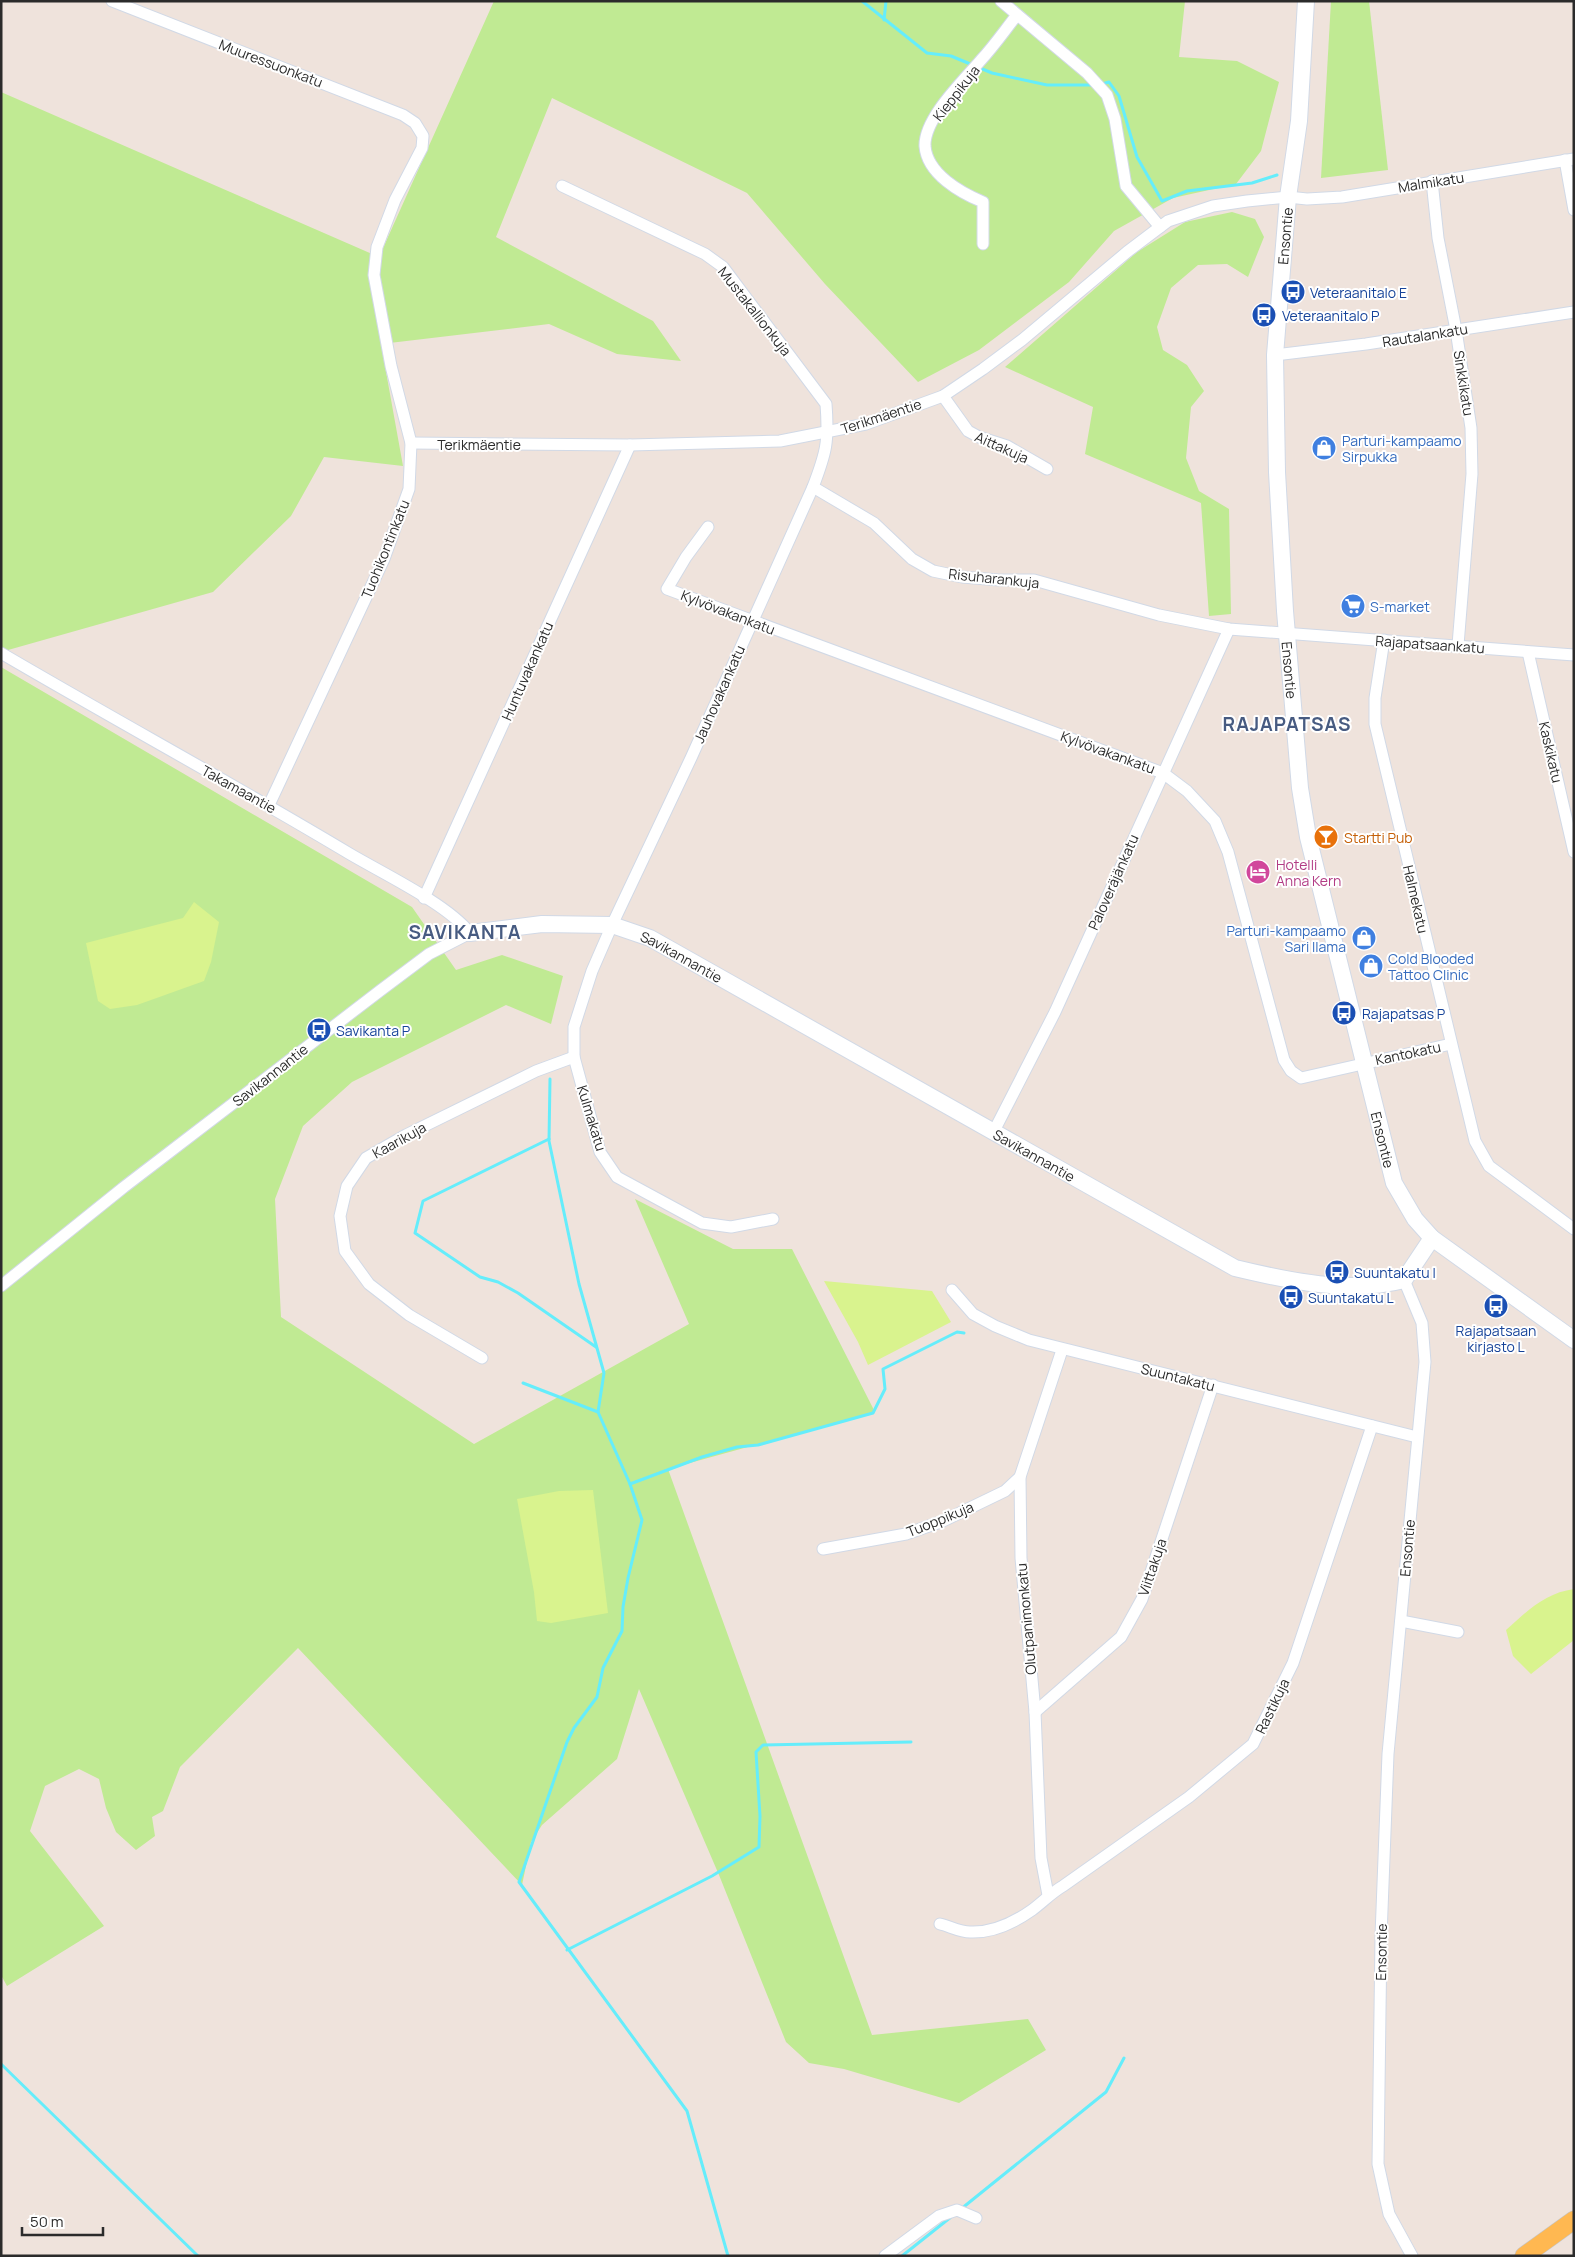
<svg xmlns="http://www.w3.org/2000/svg" width="1575" height="2257" font-family="Manrope,sans-serif">
	<style>
		.green { fill: #c0ea93 }
		.pitch { fill: #d9f38e }
		.lines { fill: none; stroke-linecap: round; stroke-linejoin: round }
		.stream { stroke: #65edfb; stroke-width: 3 }
		.street-casing { stroke: #d1d9e6; stroke-width: 13 }
		.secondary-casing { stroke: #d1d9e6; stroke-width: 18 }
		.primary-casing { stroke: #c4c4c4; stroke-width: 19 }
		.street { stroke: #fff; stroke-width: 11 }
		.secondary { stroke: #fff; stroke-width: 16 }
		.primary { stroke: #ffb851; stroke-width: 18 }
		.labels { text-anchor: middle; dominant-baseline: central; stroke-width: 4; stroke-linejoin: round; paint-order: stroke }
		.street-label { font-size: 14px; fill: #2b2b2b; stroke: #fff }
		.transit-label { font-size: 14px; fill: #164399; stroke: #fff; text-anchor: start }
		.shop-label { font-size: 14px; fill: #366cbe; stroke: #fff; text-anchor: start }
		.food-label { font-size: 14px; fill: #c56008; stroke: #fff; text-anchor: start }
		.hotel-label { font-size: 14px; fill: #b23c85; stroke: #fff; text-anchor: start }
		.district-label { font-size: 19px; font-weight: bold; letter-spacing: 1px; fill: #475b81; stroke: #fff }
	</style>
	<rect width="100%" height="100%" fill="#efe3dc"/>
	<g class="green">
		<polygon points="494,1 1185,1 1179,57 1237,61 1279,82 1261,151 1236,184 1173,198 1114,231 1069,282 979,350 918,382 825,284 747,193 552,98 496,237 653,321 681,361 617,354 549,324 381,344 403,466 324,457 291,516 213,592 1,652 1,92 379,257"/>
		<polygon points="1331,1 1369,1 1388,170 1321,178"/>
		<polygon points="1232,212 1255,219 1264,237 1248,277 1227,264 1198,265 1171,288 1157,327 1163,350 1187,365 1204,391 1191,407 1186,458 1199,491 1229,509 1231,614 1209,616 1201,503 1085,454 1093,407 1005,367 1137,252 1185,222"/>
		<polygon points="1,667 412,907 456,970 502,955 563,976 551,1024 506,1005 352,1082 303,1126 275,1199 281,1317 474,1444 689,1324 635,1199 733,1249 792,1249 875,1412 668,1469 872,2035 1028,2019 1046,2050 959,2103 844,2069 809,2063 786,2042 719,1875 639,1689 617,1759 542,1825 531,1842 522,1885 298,1648 180,1767 163,1811 152,1817 155,1836 136,1850 116,1832 106,1808 99,1779 79,1769 45,1786 30,1831 104,1926 7,1986 1,1975"/>
	</g>
	<g class="pitch">
		<polygon points="194,902 219,922 211,962 204,981 137,1005 110,1009 98,1001 86,943 183,918"/>
		<polygon points="824,1281 932,1291 951,1322 868,1365 858,1342"/>
		<polygon points="593,1490 608,1613 551,1623 537,1621 534,1592 517,1499 559,1491"/>
		<path d="M 1574,1589 L 1574,1640 L 1531,1674 L 1513,1656 L 1506,1630 C 1527,1611 1545,1593 1574,1589 Z"/>
	</g>
	<g class="lines">
		<g class="stream">
			<polyline points="862,1 927,53 951,56 992,73 1047,85 1093,85"/>
			<polyline points="884,20 886,1"/>
			<polyline points="1102,84 1109,82 1119,96 1137,157 1162,201 1187,191 1252,183 1277,175"/>
			<polyline points="550,1079 549,1141 579,1284 604,1373 598,1412 630,1484 642,1520 628,1578 623,1607 622,1631 603,1668 597,1697 574,1728 567,1742 519,1882 687,2111 728,2256"/>
			<polyline points="549,1139 423,1201 415,1233 480,1277 498,1282 518,1293 596,1347"/>
			<polyline points="523,1383 598,1412"/>
			<polyline points="630,1484 702,1457 737,1447 758,1445 873,1413 885,1389 883,1369 957,1332 964,1333"/>
			<polyline points="567,1950 712,1876 759,1847 760,1816 756,1752 763,1745 911,1742"/>
			<polyline points="1,2064 198,2256"/>
			<polyline points="961,2209 1106,2092 1124,2058"/>
			<polyline points="902,2256 951,2217"/>
		</g>
		<defs>
			<g id="street">
				<polyline points="112,1 403,115 415,123 423,136 422,148 395,200 377,247 374,275 391,366 411,443 409,489 384,559 269,805"/>
				<polyline points="1001,1 1087,73 1107,95 1115,119 1126,186 1160,227"/>
				<polyline points="1565,160 1574,210"/>
				<polyline points="1432,181 1438,238 1456,330 1471,428 1472,474 1458,645"/>
				<path d="M 562,186 L 705,254 L 723,267 L 826,404 C 829,442 826,453 813,487 L 691,758 L 612,925 L 592,971 L 574,1027 L 574,1057 L 600,1152 L 617,1177 L 702,1223 L 731,1227 L 773,1219"/>
				<path d="M 983,244 L 983,202 C 961,193 927,174 925,146 C 924,118 964,80 981,60 C 994,46 1005,30 1017,15"/>
				<polyline points="1275,355 1366,344 1574,312"/>
				<polyline points="943,396 968,431 979,437 1007,446 1047,469"/>
				<polyline points="411,443 630,445 780,441 866,424 943,396 983,369 1022,340 1127,252 1168,221 1213,206 1247,201 1288,197 1307,199 1342,197 1574,159"/>
				<polyline points="813,487 874,523 912,559 933,571 962,577 999,580 1034,580 1159,615 1229,629 1574,655"/>
				<polyline points="708,527 686,557 667,589 1163,773 1187,791 1215,821 1228,852 1284,1060 1291,1071 1301,1078 1451,1044"/>
				<polyline points="1384,640 1375,698 1375,724 1475,1141 1489,1166 1574,1229"/>
				<polyline points="1528,652 1574,852"/>
				<path d="M 1,653 C 117,721 235,785 350,854 C 384,874 447,904 470,933 L 429,954 L 381,990 L 124,1187 L 1,1286"/>
				<polyline points="424,898 630,445"/>
				<polyline points="993,1133 1055,1012 1229,629"/>
				<polyline points="1404,1280 1422,1323 1425,1362 1388,1754 1381,1936 1378,2164 1389,2214 1412,2256"/>
				<polyline points="952,1290 973,1314 995,1326 1029,1340 1417,1437"/>
				<polyline points="482,1358 409,1315 369,1284 345,1251 340,1216 347,1186 366,1158 406,1135 536,1071 574,1057"/>
				<polyline points="823,1549 906,1534 943,1521 1005,1491 1020,1477"/>
				<polyline points="1401,1621 1458,1632"/>
				<polyline points="1035,1712 1121,1637 1142,1599 1213,1385"/>
				<polyline points="1048,1895 1041,1858 1035,1712 1021,1558 1020,1477 1062,1350"/>
				<path d="M 940,1924 C 949,1926 960,1932 970,1932 C 992,1933 1015,1922 1032,1910 C 1043,1902 1051,1893 1063,1886 L 1189,1797 L 1253,1744 L 1293,1663 L 1372,1426"/>
				<polyline points="885,2256 939,2216 957,2210 976,2218"/>
			</g>
			<g id="secondary">
				<path id="s1" d="M 1306,1 L 1299,121 L 1288,197 L 1275,355 L 1277,472 L 1285,611 L 1300,788 L 1308,837 L 1394,1183 L 1415,1219 L 1432,1238 L 1574,1340"/>
				<path id="s2" d="M 470,933 L 542,924 L 612,925 L 650,938 L 1235,1268 C 1289,1281 1349,1294 1404,1280 L 1432,1238"/>
			</g>
			<polyline id="primary" points="1524,2256 1574,2220"/>
		</defs>
		<use href="#street" class="street-casing"/>
		<use href="#secondary" class="secondary-casing"/>
		<use href="#primary" class="primary-casing"/>
		<use href="#street" class="street"/>
		<use href="#secondary" class="secondary"/>
		<use href="#primary" class="primary"/>
	</g>
	<defs>
		<symbol id="bus-disc" viewBox="-11 -11 22 22"><circle r="9.5" fill="#1a4fb4" stroke="#fff"/><path d="M-5-6H5V4H4V6H2V4H-2V6H-4V4H-5ZM-3.5-4V0h7V-4ZM-3.5 1.2v1.5H-2V1.2ZM2 1.2v1.5H3.5V1.2Z" fill="#fff"/></symbol>
		<symbol id="shop-disc" viewBox="-11 -11 22 22"><circle r="9.5" fill="#3f7fe0" stroke="#fff"/><path d="M-5-2.5h2.3a2.7 3.5 0 0 1 5.4 0H5L5.5 6h-11ZM-1.5-2.5h3a1.5 2.3 0 0 0-3 0Z" fill="#fff"/></symbol>
		<symbol id="supermarket-disc" viewBox="-11 -11 22 22"><circle r="9.5" fill="#3f7fe0" stroke="#fff"/><path d="M-6-5.5h2.5l.6 2H6L4.5 2H-2.5L-4.4-4H-6ZM-1.5 3.2a1.3 1.3 0 1 0 .1 0ZM3 3.2a1.3 1.3 0 1 0 .1 0Z" fill="#fff"/></symbol>
		<symbol id="bar-disc" viewBox="-11 -11 22 22"><circle r="9.5" fill="#e8710a" stroke="#fff"/><path d="M-6-5H6L.8 .8V4.5H3.5V6h-7V4.5H-.8V.8Z" fill="#fff"/></symbol>
		<symbol id="hotel-disc" viewBox="-11 -11 22 22"><circle r="9.5" fill="#d1479c" stroke="#fff"/><path d="M-6-4.5h1.5V1H6V5H4.5V3h-9V5H-6ZM-4 0a1.8 1.8 0 1 1 3.6 0ZM.5 0V-2.5h3Q6-2.5 6 0Z" fill="#fff"/></symbol>
	</defs>
	<g fill-rule="evenodd">
		<use href="#bus-disc" x="1279" y="278" width="28" height="28"/>
		<use href="#bus-disc" x="1250" y="301" width="28" height="28"/>
		<use href="#shop-disc" x="1310" y="434" width="28" height="28"/>
		<use href="#supermarket-disc" x="1339" y="592" width="28" height="28"/>
		<use href="#bar-disc" x="1312" y="823" width="28" height="28"/>
		<use href="#hotel-disc" x="1244" y="858" width="28" height="28"/>
		<use href="#shop-disc" x="1350" y="924" width="28" height="28"/>
		<use href="#shop-disc" x="1357" y="952" width="28" height="28"/>
		<use href="#bus-disc" x="1330" y="999" width="28" height="28"/>
		<use href="#bus-disc" x="305" y="1016" width="28" height="28"/>
		<use href="#bus-disc" x="1323" y="1258" width="28" height="28"/>
		<use href="#bus-disc" x="1277" y="1283" width="28" height="28"/>
		<use href="#bus-disc" x="1482" y="1292" width="28" height="28"/>
	</g>
	<g class="labels">
		<g class="street-label">
			<text transform="translate(271 63) rotate(21)">Muuressuonkatu</text>
			<text transform="translate(956 93) rotate(-52)">Kieppikuja</text>
			<text transform="translate(1431 182) rotate(-9)">Malmikatu</text>
			<text transform="translate(1285 236) rotate(-85)">Ensontie</text>
			<text transform="translate(755 311) rotate(52)">Mustakallionkuja</text>
			<text transform="translate(1425 335) rotate(-9)">Rautalankatu</text>
			<text transform="translate(1464 383) rotate(81)">Sinkkikatu</text>
			<text transform="translate(881 416) rotate(-18)">Terikmäentie</text>
			<text x="479" y="444">Terikmäentie</text>
			<text transform="translate(1002 447) rotate(24)">Aittakuja</text>
			<text transform="translate(385 549) rotate(-68)">Tuohikontinkatu</text>
			<text transform="translate(994 578) rotate(6)">Risuharankuja</text>
			<text transform="translate(728 612) rotate(21)">Kylvövakankatu</text>
			<text transform="translate(1430 644) rotate(4)">Rajapatsaankatu</text>
			<text stroke="none"><textPath href="#s1" startOffset="671">Ensontie</textPath></text>
			<text transform="translate(527 671) rotate(-66)">Huntuvakankatu</text>
			<text transform="translate(719 694) rotate(-66)">Jauhovakankatu</text>
			<text transform="translate(1108 752) rotate(20)">Kylvövakankatu</text>
			<text transform="translate(1551 752) rotate(77)">Kaskikatu</text>
			<text transform="translate(239 789) rotate(29)">Takamaantie</text>
			<text transform="translate(1113 882) rotate(-66)">Paloveräjänkatu</text>
			<text transform="translate(1416 899) rotate(77)">Halmekatu</text>
			<text stroke="none"><textPath href="#s2" startOffset="219">Savikannantie</textPath></text>
			<text transform="translate(1408 1053) rotate(-12)">Kantokatu</text>
			<text transform="translate(270 1075) rotate(-38)">Savikannantie</text>
			<text transform="translate(592 1118) rotate(73)">Kulmakatu</text>
			<text transform="translate(399 1140) rotate(-29)">Kaarikuja</text>
			<text stroke="none"><textPath href="#s1" startOffset="1151">Ensontie</textPath></text>
			<text stroke="none"><textPath href="#s2" startOffset="624">Savikannantie</textPath></text>
			<text transform="translate(1178 1377) rotate(14)">Suuntakatu</text>
			<text transform="translate(940 1519) rotate(-22)">Tuoppikuja</text>
			<text transform="translate(1407 1548) rotate(-85)">Ensontie</text>
			<text transform="translate(1152 1567) rotate(-71)">Viittakuja</text>
			<text transform="translate(1026 1619) rotate(-95)">Olutpanimonkatu</text>
			<text transform="translate(1272 1706) rotate(-64)">Rastikuja</text>
			<text transform="translate(1381 1952) rotate(-89)">Ensontie</text>
		</g>
		<g class="transit-label">
			<text x="1310" y="292">Veteraanitalo E</text>
			<text x="1282" y="315">Veteraanitalo P</text>
			<text x="1362" y="1013">Rajapatsas P</text>
			<text x="336" y="1030">Savikanta P</text>
			<text x="1354" y="1272">Suuntakatu I</text>
			<text x="1308" y="1297">Suuntakatu L</text>
			<text x="1496" y="1330" text-anchor="middle">Rajapatsaan<tspan x="1496" dy="16">kirjasto L</tspan></text>
		</g>
		<g class="shop-label">
			<text x="1342" y="440">Parturi-kampaamo<tspan x="1342" dy="16">Sirpukka</tspan></text>
			<text x="1370" y="606">S-market</text>
			<text x="1346" y="930" text-anchor="end">Parturi-kampaamo<tspan x="1346" dy="16">Sari Ilama</tspan></text>
			<text x="1388" y="958">Cold Blooded<tspan x="1388" dy="16">Tattoo Clinic</tspan></text>
		</g>
		<g class="food-label">
			<text x="1344" y="837">Startti Pub</text>
		</g>
		<g class="hotel-label">
			<text x="1276" y="864">Hotelli<tspan x="1276" dy="16">Anna Kern</tspan></text>
		</g>
		<g class="district-label">
			<text x="1287" y="724">RAJAPATSAS</text>
			<text x="465" y="932">SAVIKANTA</text>
		</g>
	</g>
	<rect width="1575" height="2257" fill="none" stroke="#2b2b2b" stroke-width="5"/>
	<path d="M22 2227v8h81v-8" fill="none" stroke="#2b2b2b" stroke-width="2.5"/>
	<text x="30" y="2227" font-size="15" fill="#2b2b2b" stroke="#ffffff" stroke-width="4" paint-order="stroke">50 m</text>
</svg>
